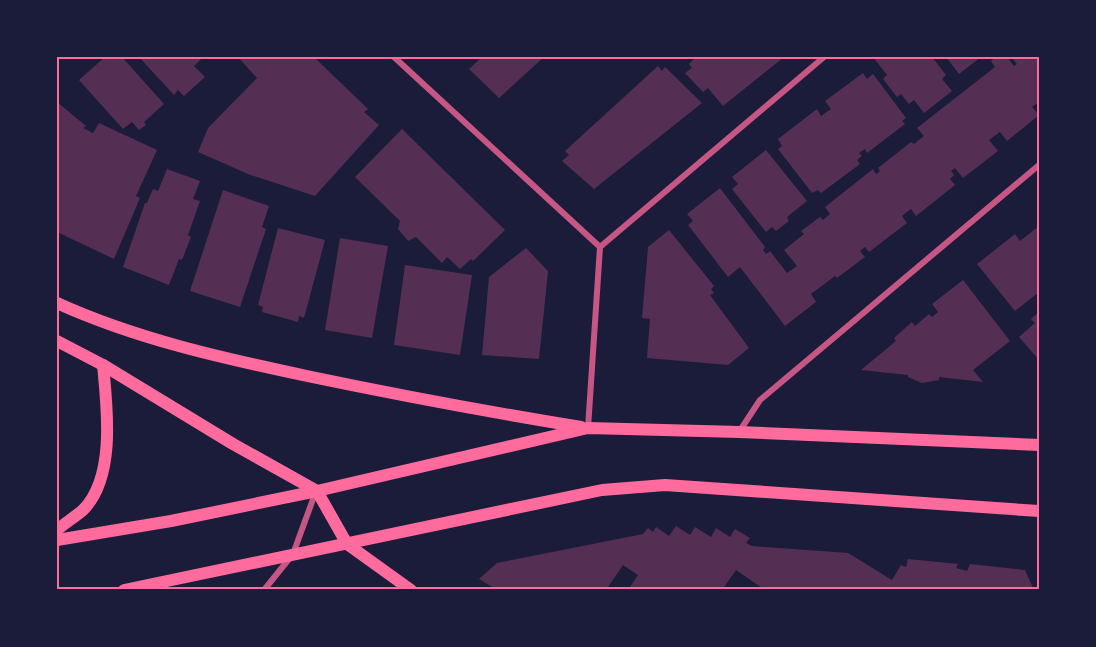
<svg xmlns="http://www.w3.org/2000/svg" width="1096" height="647" font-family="'PT Serif',serif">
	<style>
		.building { fill: #542f53 }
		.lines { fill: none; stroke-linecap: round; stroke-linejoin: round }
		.minor { stroke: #c65784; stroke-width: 6 }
		.secondary { stroke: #ff6b9d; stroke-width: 12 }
		.neatline { fill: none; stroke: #ff6b9d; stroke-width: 2 }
	</style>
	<rect width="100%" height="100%" fill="#1b1b3a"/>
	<g class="building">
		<polygon points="105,57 122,57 164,104 144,122 146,125 139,130 132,122 123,129 79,80"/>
		<polygon points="139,57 203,57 194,66 205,77 184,96 178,90 174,95"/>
		<polygon points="238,57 314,57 368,109 364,112 379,125 315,196 248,174 198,152 208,128 257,78"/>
		<polygon points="482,57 544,57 499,98 469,69"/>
		<polygon points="696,57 784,57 723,106 708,88 703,92 685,73 692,68 689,64"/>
		<polygon points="873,57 932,57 946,75 942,79 952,91 924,113 914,100 909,104 901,94 897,97 883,79 887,75"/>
		<polygon points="946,57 981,57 959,74"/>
		<polygon points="995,57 1007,57 1014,66 1017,64 1011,57 1039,57 1039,102 1032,107 1039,115 1007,141 1000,132 989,140 998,151 963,178 955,168 951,171 954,175 950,179 955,185 916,216 911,209 907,212 902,216 907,223 869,252 865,247 860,251 865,257 837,278 835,276 811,294 816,302 785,326 740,267 728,277 688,225 693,221 687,214 720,188 765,247 763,250 766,254 770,251 787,273 797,266 784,250 804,234 801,231 820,217 823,220 830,214 825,207 873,169 876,174 880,171 878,168 911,142 914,144 924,136 917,128 995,67 991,61"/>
		<polygon points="658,66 662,71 665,67 702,103 594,189 562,161 569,155 565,151"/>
		<polygon points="863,73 867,79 873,74 906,118 902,121 905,124 867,153 865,149 859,153 862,156 857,160 860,164 821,193 818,190 812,193 778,149 782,146 778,139 817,109 821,116 831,109 825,101"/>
		<polygon points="57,102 86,126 83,128 93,133 99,123 157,150 136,196 140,198 114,259 57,232"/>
		<polygon points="402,129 505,230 473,261 471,259 460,269 447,257 442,263 416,237 408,241 398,229 400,221 355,177"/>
		<polygon points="766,150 807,201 787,217 789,221 776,231 772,227 766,232 732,189 738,184 732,177"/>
		<polygon points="167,169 200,181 193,199 200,201 188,235 191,237 182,260 179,259 169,285 123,267 145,203 147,203 153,189 158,191"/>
		<polygon points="223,190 269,206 262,227 266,229 240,307 190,291"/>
		<polygon points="1039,226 1039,292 1015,311 977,264 1015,234 1020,241"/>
		<polygon points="278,228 325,240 304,318 299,316 298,322 262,312 263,307 258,305"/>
		<polygon points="669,230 714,286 711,289 714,293 710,295 749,348 728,365 647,358 650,319 642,318 648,247"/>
		<polygon points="340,238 388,246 372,338 325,330"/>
		<polygon points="526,248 548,271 539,359 482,355 489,277"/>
		<polygon points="405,265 472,275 460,355 394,345"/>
		<polygon points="963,280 1010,341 973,370 983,382 939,377 939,380 922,383 908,377 908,375 861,370 896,341 894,338 912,322 915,326 929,314 932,317 938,312 932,304"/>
		<polygon points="1039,312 1039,360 1019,337 1035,323 1031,319"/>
		<polygon points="676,526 690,535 695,527 711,537 716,528 730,537 735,529 750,538 746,543 752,546 848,553 892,580 901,565 906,567 908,559 958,564 956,568 967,571 970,564 1025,570 1034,590 765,590 736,570 722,590 628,590 638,575 623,565 606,590 497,590 479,579 497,563 643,534 648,528 653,532 656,527 669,536"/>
	</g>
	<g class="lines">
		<g class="minor">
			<polyline points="394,57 600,247"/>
			<polyline points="588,428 600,247 824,57"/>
			<polyline points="739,432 760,400 1039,165"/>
			<polyline points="264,590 293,554 316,491"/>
		</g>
		<g class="secondary">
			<path d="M 57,303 C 136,339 222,358 307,376 C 398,395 489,412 581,427"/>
			<polyline points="57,341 103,365 233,444 317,491 347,544 411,590"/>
			<path d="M 57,530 C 65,523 75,517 83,510 C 116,477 107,407 103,365"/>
			<polyline points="57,540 171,521 317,491 588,428 739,432 1039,445"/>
			<polyline points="124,590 602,490 665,485 1039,511"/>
		</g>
	</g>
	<rect width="1096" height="647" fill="none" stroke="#1b1b3a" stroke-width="117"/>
	<rect x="58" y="58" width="980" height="530" class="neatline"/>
</svg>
